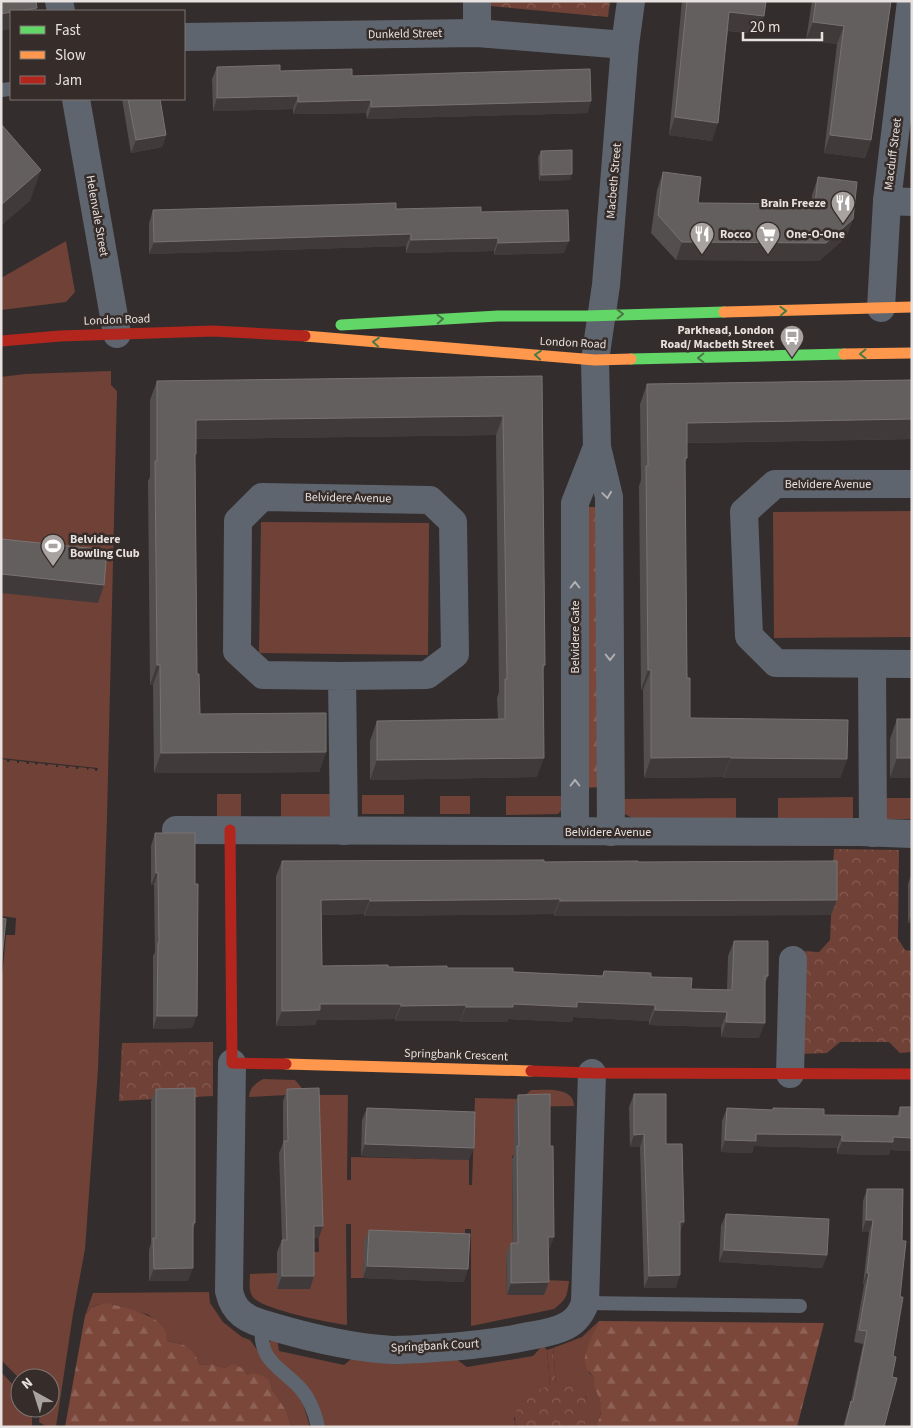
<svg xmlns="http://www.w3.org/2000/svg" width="913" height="1428" font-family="'Source Sans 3',sans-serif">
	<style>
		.green { fill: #704136 }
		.forest { fill: url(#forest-firs) }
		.park { fill: url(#park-crowns) }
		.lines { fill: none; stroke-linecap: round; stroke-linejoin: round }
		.lane { stroke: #5f656e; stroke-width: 14 }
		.street { stroke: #5f656e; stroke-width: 28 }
		.fast { stroke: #63d668; stroke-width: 11 }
		.slow { stroke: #ff974d; stroke-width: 11 }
		.jam { stroke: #b3261e; stroke-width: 11 }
		.wall { fill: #534f4e }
		.shaded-wall { fill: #403b3a }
		.building { fill: #635f5e; stroke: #787372 }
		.oneway { stroke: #4a7946 }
		.oneway2 { stroke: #b1afb2 }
		.labels { text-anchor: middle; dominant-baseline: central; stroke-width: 5; stroke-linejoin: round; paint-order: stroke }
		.street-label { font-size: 12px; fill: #e7e1df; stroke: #362d2a }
		.poi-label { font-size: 12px; font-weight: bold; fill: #e7e1df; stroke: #362d2a; text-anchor: start }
	</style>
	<defs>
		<pattern id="forest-firs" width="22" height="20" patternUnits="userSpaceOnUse" patternTransform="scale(1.25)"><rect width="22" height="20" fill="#7a473a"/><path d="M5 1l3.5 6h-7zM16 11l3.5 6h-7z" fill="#8d6156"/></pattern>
		<pattern id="park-crowns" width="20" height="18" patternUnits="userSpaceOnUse" patternTransform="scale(1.25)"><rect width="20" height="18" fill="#704136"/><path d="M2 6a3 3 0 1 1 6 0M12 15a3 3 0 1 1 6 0" fill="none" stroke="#845c53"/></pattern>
	</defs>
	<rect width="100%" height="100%" fill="#332e2d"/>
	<g class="green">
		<polygon points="66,241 75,292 66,302 1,310 1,278"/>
		<polygon points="111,371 111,385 117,391 107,818 98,1069 85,1249 73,1314 56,1427 47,1427 39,1422 40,1408 50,1408 50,1378 20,1379 1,1360 1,988 6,935 15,935 16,918 1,916 1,759 7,760 7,762 9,762 10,760 17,761 17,763 19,763 19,761 26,762 27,764 29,764 29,762 35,763 35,764 37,765 38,763 45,764 45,765 47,766 48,764 56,765 56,767 58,767 58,765 66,766 66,768 68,768 69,766 76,767 76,769 78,769 79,767 87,768 87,770 88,770 89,768 95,769 95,771 97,771 98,768 1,758 1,377 25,374"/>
		<polygon points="912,511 912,637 774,638 773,512"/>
		<polygon points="261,522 429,523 428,655 259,653"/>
		<rect x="217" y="794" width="24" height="23"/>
		<polygon points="281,794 334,794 333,817 281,817"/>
		<rect x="362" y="795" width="42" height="19"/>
		<rect x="440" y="796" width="30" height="18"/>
		<polygon points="506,796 565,796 565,806 558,814 506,815"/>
		<polygon points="853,797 853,818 778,818 778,798"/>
		<polygon points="736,798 736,819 634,819 623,813 619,799"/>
		<rect x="878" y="798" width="34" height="21"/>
		<path d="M 263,1079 L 295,1080 L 307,1094 L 249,1097 C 250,1087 255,1084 263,1079 Z"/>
		<path d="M 531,1090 C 545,1090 574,1086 574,1106 L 514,1107 L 514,1155 L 512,1156 L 513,1254 L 506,1255 L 507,1295 L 544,1295 L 544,1280 L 569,1281 C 567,1296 567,1299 554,1309 L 471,1326 L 471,1229 L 465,1229 L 465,1246 L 365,1242 L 363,1278 L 351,1278 L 351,1224 L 346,1224 L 347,1325 C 330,1323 261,1309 253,1297 C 248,1291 250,1281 250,1274 L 277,1273 L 277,1289 L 310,1252 L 319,1252 L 314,1095 L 348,1095 L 347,1180 L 351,1180 L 351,1157 L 469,1160 L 469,1185 L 472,1185 L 475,1098 L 521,1099 Z"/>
		<path d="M 209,1292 L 210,1303 L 223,1322 L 242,1337 L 250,1340 L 269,1366 L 299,1396 L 304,1407 L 310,1427 L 291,1427 L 287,1412 L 272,1389 L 270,1381 L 248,1375 L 242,1368 L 225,1368 L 212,1364 L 200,1365 C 192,1347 186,1344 167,1341 C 163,1336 153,1319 149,1315 C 145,1313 138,1312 134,1311 C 116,1305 96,1296 85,1316 L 93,1293 Z"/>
		<polygon points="599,1321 586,1353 589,1373 594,1377 602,1409 596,1427 583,1427 589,1408 586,1396 556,1383 553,1348 582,1337"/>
		<path d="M 277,1338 L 279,1351 L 344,1365 L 355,1356 L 456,1359 L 467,1367 L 533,1356 L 543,1345 L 547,1350 L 550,1385 L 514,1418 L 516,1427 L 324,1427 C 318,1388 301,1381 273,1358 L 272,1350 L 267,1343 Z"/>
		<polygon points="1,1372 20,1392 20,1408 32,1408 32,1427 1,1427"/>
	</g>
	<g class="forest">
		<polygon points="583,507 602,507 600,787 583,788"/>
		<path d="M 106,1303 C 124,1307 160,1314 166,1333 C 167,1336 166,1338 167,1341 C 187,1345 192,1346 200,1365 L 212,1364 L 225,1368 L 233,1364 L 242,1368 L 248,1375 L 253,1373 L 263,1376 L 270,1381 L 272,1389 L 287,1412 L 291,1427 L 65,1427 L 85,1316 C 90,1307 96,1305 106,1303 Z"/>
		<path d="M 599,1321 L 824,1323 L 797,1427 L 596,1427 C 598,1420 602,1414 601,1408 C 601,1396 592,1388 594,1377 C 590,1373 585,1368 585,1363 C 583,1352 595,1331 599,1321 Z"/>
	</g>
	<g class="park">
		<polygon points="491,1 610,1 608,17 490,6"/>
		<polygon points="834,849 899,850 898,939 905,950 912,951 912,1052 900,1053 889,1042 840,1042 827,1053 799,1054 802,951 819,952 830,940"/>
		<polygon points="213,1042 213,1096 119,1101 122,1043"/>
		<path d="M 553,1348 L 556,1383 C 582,1382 599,1403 583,1427 L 516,1427 C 511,1401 531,1394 550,1385 L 547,1350 Z"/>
	</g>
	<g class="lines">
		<g class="lane">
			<polyline points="1,90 11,89"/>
			<polyline points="585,1303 800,1306"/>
			<path d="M 262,1324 C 258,1361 278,1365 300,1388 C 310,1399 315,1413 318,1427"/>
		</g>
		<g class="street">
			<polyline points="59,1 61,11"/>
			<polyline points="477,1 477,33"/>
			<polyline points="184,37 477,33 625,45"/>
			<polyline points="76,99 117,334"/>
			<polyline points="887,201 912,202"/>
			<polyline points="881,308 887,201 911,1"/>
			<polyline points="912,484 775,484 744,512 749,636 776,663 912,664"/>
			<polyline points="872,664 873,833"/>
			<polyline points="342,676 427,675 455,654 453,522 430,500 262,497 238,521 237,651 263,675 342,676 344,831"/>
			<polyline points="176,830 860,832 912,834"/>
			<polyline points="575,831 575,503 597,447"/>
			<polyline points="611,832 609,497 597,447 595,360 606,285 625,45 631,1"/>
			<path d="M 232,1063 L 229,1291 C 231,1300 234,1308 242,1314 C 252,1322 265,1324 277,1328 C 315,1339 353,1348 393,1350 C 407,1350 421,1349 435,1348 C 466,1346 498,1343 529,1336 C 541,1334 555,1332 566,1326 C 576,1321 581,1314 585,1303 L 592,1073"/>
			<polyline points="790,1074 793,960"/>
		</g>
		<g class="fast">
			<polyline points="341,325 498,316 586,316 724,312"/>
			<polyline points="631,359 844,354"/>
		</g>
		<g class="slow">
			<polyline points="724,312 912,307"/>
			<polyline points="305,336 595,360 631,359"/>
			<polyline points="844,354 912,353"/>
			<polyline points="286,1064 531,1071"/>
		</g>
		<g class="jam">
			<polyline points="1,341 60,336 213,331 305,336"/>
			<polyline points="230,830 232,1063 286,1064"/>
			<polyline points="531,1071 592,1073 912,1074"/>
		</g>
	</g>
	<g class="wall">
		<polygon points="682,1 766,1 757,34 728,31 712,141 669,135"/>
		<polygon points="812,1 891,1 871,140 865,158 824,153 837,44 806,40"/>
		<polygon points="217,67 352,76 591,101 587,113 367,119 366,113 293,114 293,109 213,111 212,79"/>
		<polygon points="122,99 160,99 166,135 162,147 131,153"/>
		<polygon points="541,151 570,180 539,181 538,157"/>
		<polygon points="663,172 698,203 811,204 812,195 818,177 853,219 846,237 819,261 676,260 651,233 657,190"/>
		<polygon points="396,209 481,212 564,253 494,255 494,251 406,253 406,246 149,254 149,223 153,210"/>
		<polygon points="542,376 545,665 543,671 537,777 370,780 370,741 377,721 498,719 497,698 499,692 496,435 196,439 195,458 197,674 200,714 326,752 319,772 154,773 153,685 150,685 148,481 150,477 150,400 157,381"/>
		<polygon points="912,380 912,439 687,443 687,458 685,462 687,678 690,718 847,759 840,778 723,778 723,777 644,778 643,690 641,690 639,486 641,480 640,404 647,384"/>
		<polygon points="897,719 912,719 890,778 890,739"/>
		<polygon points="155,833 192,1028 153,1029 153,956 155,952 154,885 151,885 151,846"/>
		<polygon points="282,861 638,862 837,900 831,915 554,916 554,914 364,916 364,914 322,915 322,966 447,968 602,976 604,971 651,977 691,989 727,990 728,956 734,941 768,976 765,983 759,1038 721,1037 721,1027 649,1025 649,1021 573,1017 572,1022 508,1019 507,1022 460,1022 460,1021 395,1021 395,1019 317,1020 315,1025 276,1026 276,876"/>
		<polygon points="912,872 912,923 908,923 908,884"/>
		<polygon points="156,1089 195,1223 193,1229 188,1281 149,1281 149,1250 151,1243 151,1101"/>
		<polygon points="287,1089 319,1238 314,1238 310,1289 277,1289 277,1252 282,1240 279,1153 283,1143 283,1101"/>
		<polygon points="634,1094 666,1144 684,1222 680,1231 676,1288 644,1288 640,1147 630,1147 629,1107"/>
		<polygon points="518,1095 550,1146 554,1237 549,1249 548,1249 549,1282 544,1295 507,1295 506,1255 511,1243 513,1243 512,1159 514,1154 514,1107"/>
		<polygon points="900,1107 912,1107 912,1151 890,1150 889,1155 837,1154 837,1148 754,1146 752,1153 721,1152 722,1121 727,1108 773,1110 773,1108 824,1115 897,1116"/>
		<polygon points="367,1108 469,1160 361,1156 362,1120"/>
		<polygon points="867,1189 903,1189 893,1356 884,1427 843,1427 847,1413 851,1401 863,1344 854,1342 864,1285 863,1285 869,1232 862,1232 863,1201"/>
		<polygon points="726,1214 827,1255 822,1268 719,1262 721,1226"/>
		<polygon points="369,1230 464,1282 363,1278 364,1242"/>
	</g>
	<g class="shaded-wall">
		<polygon points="37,8 36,11 19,11"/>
		<polygon points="11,12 11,29 1,31 1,14"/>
		<polygon points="729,12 764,16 757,34 723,30"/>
		<polygon points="813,22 844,26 837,44 806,40"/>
		<polygon points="298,96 293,109 213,111 217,98"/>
		<polygon points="371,100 366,113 293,114 298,102"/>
		<polygon points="591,101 587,113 367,119 371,107"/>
		<polygon points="675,117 718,123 712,141 669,135"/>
		<polygon points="166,135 162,147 131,153 136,140"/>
		<polygon points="830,135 871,140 865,158 824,153"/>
		<polygon points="41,170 30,201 1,226 1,205"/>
		<polygon points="572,174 570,180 539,181 541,175"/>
		<polygon points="853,219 846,237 819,261 676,260 682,242"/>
		<polygon points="411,234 406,246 149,254 154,242"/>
		<polygon points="498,238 494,251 406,253 411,240"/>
		<polygon points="569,241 564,253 494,255 498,243"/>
		<polygon points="503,416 496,435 189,439 196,420"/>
		<polygon points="912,419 912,439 679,443 687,423"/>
		<polygon points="1,574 104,585 98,603 1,593"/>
		<polygon points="157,665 160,665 153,685 150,685"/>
		<polygon points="648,670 651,670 643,690 641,690"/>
		<polygon points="326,752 319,772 154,773 161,753"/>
		<polygon points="731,757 723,777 644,778 651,758"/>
		<polygon points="544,758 537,777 370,780 377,760"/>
		<polygon points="731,758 847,759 840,778 723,778"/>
		<polygon points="897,758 912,758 912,778 890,778"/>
		<polygon points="156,873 158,873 154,885 151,885"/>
		<polygon points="370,899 364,914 316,915 321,900"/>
		<polygon points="560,899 554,914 364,916 370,901"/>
		<polygon points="837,900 831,915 554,916 560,901"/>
		<polygon points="912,913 912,923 908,923"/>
		<polygon points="577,1002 655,1005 649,1021 573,1017 572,1022 508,1019 507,1022 460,1022 466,1007 513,1004"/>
		<polygon points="320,1004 401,1004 395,1019 317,1020 315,1025 276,1026 282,1011"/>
		<polygon points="466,1005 460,1021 395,1021 401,1006"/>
		<polygon points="655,1010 727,1012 721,1027 649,1025"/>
		<polygon points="157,1016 197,1016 192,1028 153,1029"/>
		<polygon points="726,1022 765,1023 759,1038 721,1037"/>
		<polygon points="644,1134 640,1147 630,1147 634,1135"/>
		<polygon points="756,1134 842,1135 837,1148 754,1146 752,1153 721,1152 725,1140"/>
		<polygon points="893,1137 912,1138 912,1151 890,1150 889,1155 837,1154 842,1141"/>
		<polygon points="365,1144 474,1148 469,1160 361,1156"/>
		<polygon points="866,1220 873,1220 869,1232 862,1232"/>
		<polygon points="680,1222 684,1222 679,1234"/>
		<polygon points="314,1226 323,1226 319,1238 310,1239"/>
		<polygon points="548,1237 554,1237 549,1249 544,1249"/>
		<polygon points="724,1250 827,1255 822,1268 719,1262"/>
		<polygon points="367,1266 468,1269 464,1282 363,1278"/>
		<polygon points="193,1268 188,1281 149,1281 154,1269"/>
		<polygon points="867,1273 869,1273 864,1285 863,1285"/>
		<polygon points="680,1275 676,1288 644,1288 649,1276"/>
		<polygon points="282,1276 314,1276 310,1289 277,1289"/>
		<polygon points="549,1282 544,1295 507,1295 511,1283"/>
	</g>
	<g class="building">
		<polygon points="1,1 36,1 37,8 19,11 11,11 11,12 1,14"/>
		<polygon points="687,1 766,1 764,16 729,12 718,123 675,117"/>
		<polygon points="816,1 891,1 871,140 830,135 844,26 813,22"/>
		<polygon points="280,65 280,71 352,69 352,76 590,69 591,101 371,107 371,100 298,102 298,96 217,98 217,67"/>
		<polygon points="128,99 160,99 166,135 136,140"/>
		<polygon points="1,124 41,170 1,205"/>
		<polygon points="572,150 572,174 541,175 541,151"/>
		<polygon points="663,172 701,177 698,203 815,204 818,177 857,182 853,219 826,243 682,242 658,215"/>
		<polygon points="396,203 396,209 481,207 481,212 568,210 569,241 498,243 498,238 411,240 411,234 154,242 153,210"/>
		<polygon points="542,376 545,665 543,665 544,758 377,760 377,721 505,719 505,679 507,679 503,416 196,420 196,454 195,454 197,674 199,674 200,714 326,713 326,752 161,753 160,665 157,665 155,461 157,461 157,381"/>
		<polygon points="912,380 912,419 687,423 687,458 685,458 687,678 690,678 690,718 848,720 847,759 731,758 731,757 651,758 651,670 648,670 646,466 648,466 647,384"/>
		<polygon points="1,539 107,550 104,585 1,574"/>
		<rect x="897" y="719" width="15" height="39"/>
		<polygon points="155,833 195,833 195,884 198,884 197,1016 157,1016 158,943 159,943 158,873 156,873"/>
		<polygon points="544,860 544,862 638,861 638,862 837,861 837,900 560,901 560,899 370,901 370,899 321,900 322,966 388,965 388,967 447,966 447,968 513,968 513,972 603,976 604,971 651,973 651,977 692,978 691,989 732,990 734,941 768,941 768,976 765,976 765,1023 726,1022 727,1012 655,1010 655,1005 577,1002 577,1007 513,1004 513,1007 466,1007 466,1005 401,1006 401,1004 320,1004 320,1010 282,1011 282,861"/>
		<polygon points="1,918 6,919 1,968"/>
		<polygon points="195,1088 195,1223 193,1223 193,1268 154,1269 153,1238 156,1238 156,1089"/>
		<polygon points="319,1088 323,1226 314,1226 314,1276 282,1276 282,1240 287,1240 284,1141 288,1141 287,1089"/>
		<polygon points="550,1094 550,1146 553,1146 554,1237 548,1237 549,1282 511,1283 511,1243 518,1243 517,1146 519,1146 518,1095"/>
		<polygon points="634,1094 666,1094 666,1144 682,1144 684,1222 680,1222 680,1275 649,1276 644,1134 634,1135"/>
		<polygon points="900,1107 912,1107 912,1138 893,1137 893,1142 842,1141 842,1135 756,1134 756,1141 725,1140 727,1108 773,1110 773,1108 824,1109 824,1115 900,1116"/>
		<polygon points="367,1108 475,1112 474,1148 365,1144"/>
		<polygon points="867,1189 903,1189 902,1241 906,1241 900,1297 903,1297 893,1356 896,1357 892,1377 897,1378 884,1427 845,1427 851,1401 853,1402 867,1331 859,1330 869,1273 867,1273 873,1220 866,1220"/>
		<polygon points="726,1214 829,1219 827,1255 724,1250"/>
		<polygon points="369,1230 470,1234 468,1269 367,1266"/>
	</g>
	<defs><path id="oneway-chevron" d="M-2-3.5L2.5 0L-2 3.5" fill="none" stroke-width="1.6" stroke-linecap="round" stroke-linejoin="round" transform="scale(1.25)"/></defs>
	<g class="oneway">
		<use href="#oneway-chevron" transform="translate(783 311) rotate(-2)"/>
		<use href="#oneway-chevron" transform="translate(620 314) rotate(-1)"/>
		<use href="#oneway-chevron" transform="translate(440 319) rotate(-3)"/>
		<use href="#oneway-chevron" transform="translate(376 342) rotate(-175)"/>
		<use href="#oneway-chevron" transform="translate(863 354) rotate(179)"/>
		<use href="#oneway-chevron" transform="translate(538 355) rotate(-175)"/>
		<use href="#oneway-chevron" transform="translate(701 358) rotate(179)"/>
	</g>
	<g class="oneway2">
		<use href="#oneway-chevron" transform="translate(607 495) rotate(82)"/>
		<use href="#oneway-chevron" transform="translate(575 585) rotate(-90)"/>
		<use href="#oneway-chevron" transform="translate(610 657) rotate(90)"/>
		<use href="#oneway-chevron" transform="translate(575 783) rotate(-90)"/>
	</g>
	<defs>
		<symbol id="restaurant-pin" viewBox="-11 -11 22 30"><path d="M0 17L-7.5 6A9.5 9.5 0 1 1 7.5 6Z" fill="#a8a2a1" stroke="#362d2a"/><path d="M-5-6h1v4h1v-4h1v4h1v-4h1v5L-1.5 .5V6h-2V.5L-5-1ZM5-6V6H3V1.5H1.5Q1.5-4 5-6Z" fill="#fff"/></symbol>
		<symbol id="supermarket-pin" viewBox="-11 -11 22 30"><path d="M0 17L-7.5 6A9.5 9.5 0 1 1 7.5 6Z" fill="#a8a2a1" stroke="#362d2a"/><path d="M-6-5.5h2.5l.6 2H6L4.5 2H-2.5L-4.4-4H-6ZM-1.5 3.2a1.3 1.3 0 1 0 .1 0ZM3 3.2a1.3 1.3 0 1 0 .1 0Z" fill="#fff"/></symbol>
		<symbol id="bus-pin" viewBox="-11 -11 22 30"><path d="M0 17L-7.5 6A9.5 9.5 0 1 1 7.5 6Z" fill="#a8a2a1" stroke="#362d2a"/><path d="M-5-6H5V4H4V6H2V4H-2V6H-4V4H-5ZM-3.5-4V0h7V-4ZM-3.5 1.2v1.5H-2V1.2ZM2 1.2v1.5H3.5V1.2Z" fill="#fff"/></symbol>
		<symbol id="stadium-pin" viewBox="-11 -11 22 30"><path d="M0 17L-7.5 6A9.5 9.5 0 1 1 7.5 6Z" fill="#a8a2a1" stroke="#362d2a"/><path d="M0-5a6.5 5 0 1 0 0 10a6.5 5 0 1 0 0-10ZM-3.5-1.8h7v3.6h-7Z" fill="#fff"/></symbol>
	</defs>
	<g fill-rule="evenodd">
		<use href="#restaurant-pin" x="829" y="189" width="28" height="38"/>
		<use href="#restaurant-pin" x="688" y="220" width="28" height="38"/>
		<use href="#supermarket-pin" x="754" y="220" width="28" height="38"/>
		<use href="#bus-pin" x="778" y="323" width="28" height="38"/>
		<use href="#stadium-pin" x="39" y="532" width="28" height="38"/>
	</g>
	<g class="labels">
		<g class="street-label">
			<text transform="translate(405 34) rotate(-1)">Dunkeld Street</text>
			<text transform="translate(893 154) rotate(-83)">Macduff Street</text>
			<text transform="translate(614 181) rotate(-85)">Macbeth Street</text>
			<text transform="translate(97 216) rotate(80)">Helenvale Street</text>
			<text transform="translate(117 320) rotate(-2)">London Road</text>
			<text transform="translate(573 343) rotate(3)">London Road</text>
			<text x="828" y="484">Belvidere Avenue</text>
			<text transform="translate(348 498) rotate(1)">Belvidere Avenue</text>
			<text transform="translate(575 637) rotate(-90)">Belvidere Gate</text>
			<text x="608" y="832">Belvidere Avenue</text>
			<text transform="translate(456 1055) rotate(2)">Springbank Crescent</text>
			<text transform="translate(435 1346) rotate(-3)">Springbank Court</text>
		</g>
		<g class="poi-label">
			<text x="826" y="203" text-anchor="end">Brain Freeze</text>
			<text x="720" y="234">Rocco</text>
			<text x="786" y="234">One-O-One</text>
			<text x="774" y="330" text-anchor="end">Parkhead, London<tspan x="774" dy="14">Road/ Macbeth Street</tspan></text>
			<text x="70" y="539">Belvidere<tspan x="70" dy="14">Bowling Club</tspan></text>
		</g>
	</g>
	<rect width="913" height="1428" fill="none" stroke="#e7e1df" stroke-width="5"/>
	<rect x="10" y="10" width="175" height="90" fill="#362d2a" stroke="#7d7572"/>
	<rect x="20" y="26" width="25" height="8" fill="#63d668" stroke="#7d7572"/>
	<text x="55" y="35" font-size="15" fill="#e7e1df">Fast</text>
	<rect x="20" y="51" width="25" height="8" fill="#ff974d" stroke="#7d7572"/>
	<text x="55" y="60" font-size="15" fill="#e7e1df">Slow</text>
	<rect x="20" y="76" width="25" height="8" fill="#b3261e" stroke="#7d7572"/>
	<text x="55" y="85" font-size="15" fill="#e7e1df">Jam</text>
	<g transform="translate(35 1393) rotate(321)"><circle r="24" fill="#362d2a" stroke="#7d7572"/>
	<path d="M0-4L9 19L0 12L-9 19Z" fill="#a8a2a1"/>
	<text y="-8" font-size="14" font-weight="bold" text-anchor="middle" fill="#e7e1df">N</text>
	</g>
	<path d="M743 32v8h79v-8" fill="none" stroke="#e7e1df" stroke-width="2.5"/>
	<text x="750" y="32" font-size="15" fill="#e7e1df" stroke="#362d2a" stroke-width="4" paint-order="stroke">20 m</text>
</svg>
